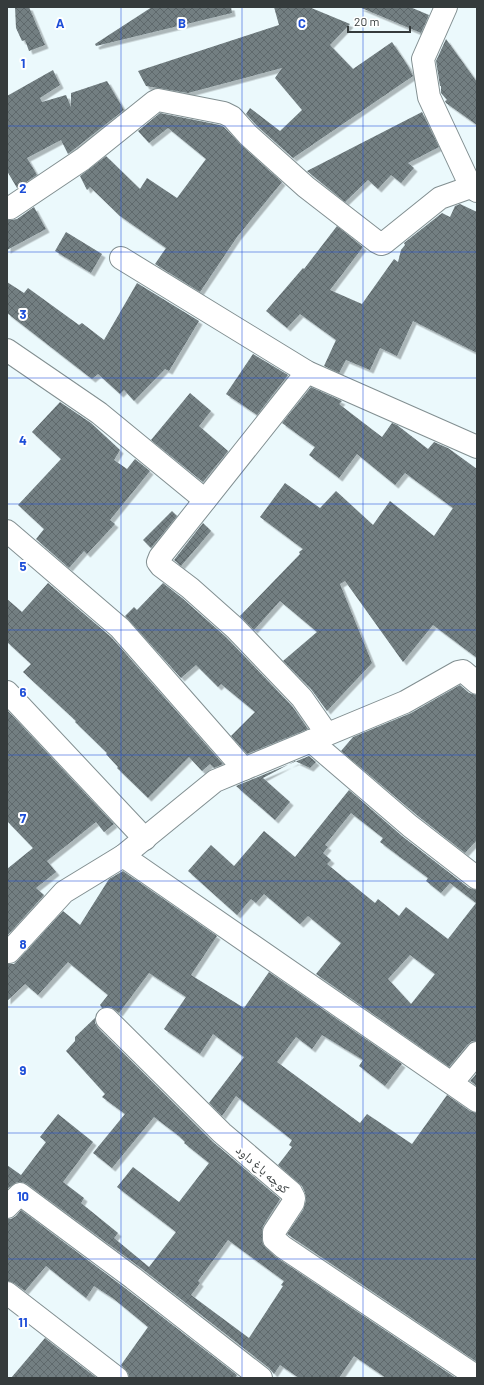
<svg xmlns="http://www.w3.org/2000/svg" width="484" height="1385" font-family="Barlow,'Noto Naskh Arabic',sans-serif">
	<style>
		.building { fill: url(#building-cross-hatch); fill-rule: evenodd; filter: url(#shadow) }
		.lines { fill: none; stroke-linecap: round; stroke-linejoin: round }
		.minor-casing { stroke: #828f91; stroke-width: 24 }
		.minor { stroke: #fff; stroke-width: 22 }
		.grid { fill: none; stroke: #1d4ed8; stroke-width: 1; stroke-opacity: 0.55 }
		.labels { text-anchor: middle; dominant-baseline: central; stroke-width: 4; stroke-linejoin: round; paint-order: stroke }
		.street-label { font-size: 13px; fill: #353b3c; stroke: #fff }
		.grid-label { font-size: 13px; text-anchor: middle; font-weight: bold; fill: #1d4ed8; stroke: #fff; stroke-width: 4; stroke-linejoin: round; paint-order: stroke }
	</style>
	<defs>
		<pattern id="building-cross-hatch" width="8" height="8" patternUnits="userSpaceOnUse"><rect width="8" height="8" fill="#737f82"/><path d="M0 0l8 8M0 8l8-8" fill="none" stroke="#5f696c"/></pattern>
		<filter id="shadow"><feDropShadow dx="3.5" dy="3.5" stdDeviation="0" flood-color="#0004"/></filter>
	</defs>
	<rect width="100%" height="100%" fill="#ebf9fc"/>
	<g class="building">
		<polygon points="15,7 29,7 45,45 29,51 25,40 22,41 16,28"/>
		<polygon points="152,7 231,7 232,13 96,46 95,44"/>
		<polygon points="274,7 309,7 350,24 330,45 353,69 392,42 408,66 413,76 293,158 257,126 246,114 250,108 280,131 302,110 275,78 282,68 188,93 146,86 138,71 279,25"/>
		<polygon points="359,7 410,7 429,15 421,33"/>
		<polygon points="446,39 477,82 477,125 446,103 445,101 447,100 441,93 441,86 440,86 436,61"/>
		<polygon points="53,70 60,85 40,98 42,102 66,95 71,107 71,93 107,81 124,110 68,154 61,140 27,158 37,175 17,188 7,171 7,96"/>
		<polygon points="422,112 439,147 408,163 414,168 401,183 391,175 378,189 368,180 345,202 307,171"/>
		<polygon points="160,113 220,125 224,127 240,144 282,182 237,237 200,292 155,264 166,248 120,216 90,187 87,190 80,176 106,156 140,189 147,178 177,198 206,159 168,128 149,143 138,131"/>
		<polygon points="460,204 477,212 477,353 413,321 397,356 380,348 370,370 346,360 339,373 324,366 336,340 300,314 287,328 266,311 303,268 304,269 337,226 363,247 330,290 362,304 394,259 398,262 401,250 405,245 404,243 442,213 450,217 455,206"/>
		<polygon points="34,207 46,229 7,250 7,220 11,220 17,219"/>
		<polygon points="66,232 102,254 91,273 55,251"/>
		<polygon points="7,282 24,293 28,288 79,325 82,323 104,340 137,283 199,321 169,371 165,369 134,401 124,390 120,394 98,374 92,379 7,313"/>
		<polygon points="253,354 288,375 257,415 226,394"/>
		<polygon points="311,387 342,401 339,404 382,437 392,423 397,425 428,449 434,442 448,448 477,469 477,658 433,625 403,662 345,581 340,584 372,663 327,711 311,689 283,661 317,632 280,601 254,630 240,616 300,554 299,552 303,549 260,517 285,483 320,508 336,491 373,525 390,501 434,536 453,508 405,473 395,485 357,454 339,478 309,455 315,447 282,423"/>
		<polygon points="190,393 211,411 199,426 228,451 203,482 151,440"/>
		<polygon points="60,402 91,423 120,450 114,460 127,469 135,459 150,471 110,520 115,524 87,554 84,551 69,568 36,539 44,529 18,505 61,459 32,432"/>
		<polygon points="172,511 177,516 151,548 143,540"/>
		<polygon points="203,523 211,531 181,566 174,560"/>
		<polygon points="48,583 111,637 223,764 214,768 210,764 202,771 189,757 148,798 117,768 118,767 106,754 107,753 75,722 76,721 23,672 31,664 7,642 7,599 22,612"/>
		<polygon points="163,583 182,598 226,637 292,706 308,729 247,754 231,736 255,712 221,684 218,687 196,665 181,678 125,616 134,607 137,610"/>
		<polygon points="460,685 469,693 477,695 477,840 465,853 418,816 341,751 353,737 411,713"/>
		<polygon points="7,710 114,824 104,832 96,822 47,861 56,872 36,888 44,895 7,936 7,869 33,848 7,821"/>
		<polygon points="309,756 316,762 310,768 295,761 263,778 290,802 275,820 236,786"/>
		<path d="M 349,790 L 402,836 L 469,888 L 477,890 L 477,1041 L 472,1041 L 467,1045 L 449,1067 L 316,974 L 341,943 L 308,916 L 300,924 L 264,894 L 256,903 L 251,899 L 237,915 L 188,871 L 211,845 L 234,866 L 264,831 L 295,857 ZM 351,813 L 383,838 L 380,842 L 428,878 L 426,881 L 441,893 L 450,883 L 476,903 L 448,939 L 406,907 L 399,916 L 378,899 L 375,903 L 327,864 L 331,860 L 323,853 L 328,847 L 325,845 ZM 410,955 L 435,974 L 411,1004 L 388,979 Z"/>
		<polygon points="123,871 217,936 191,975 244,1008 269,972 402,1064 385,1086 359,1066 363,1060 322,1035 312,1049 296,1037 277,1062 360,1123 367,1114 412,1144 447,1095 470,1111 477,1113 477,1362 287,1234 303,1210 306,1200 305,1193 302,1186 278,1165 292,1147 289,1145 292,1140 236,1096 222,1116 209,1103 244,1057 213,1034 200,1054 164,1029 186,997 149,973 119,1013 111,1007 102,1008 100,1005 108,995 68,962 38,995 25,984 7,1001 7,964 14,964 18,960 63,911 80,925 109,879"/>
		<path d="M 95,1018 L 95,1023 L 98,1028 L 213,1142 L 280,1199 L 263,1226 L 262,1232 L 262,1239 L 263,1244 L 266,1248 L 276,1257 L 456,1378 L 386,1378 L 354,1356 L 339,1378 L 299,1378 L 280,1365 L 274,1374 L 269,1368 L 141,1268 L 27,1184 L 22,1182 L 17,1182 L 7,1189 L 7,1165 L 21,1175 L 46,1142 L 40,1137 L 58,1114 L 93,1142 L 63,1182 L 84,1198 L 81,1203 L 118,1233 L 114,1238 L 149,1267 L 176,1232 L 117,1187 L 133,1167 L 179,1202 L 209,1163 L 184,1143 L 185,1142 L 179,1136 L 154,1117 L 112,1168 L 93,1153 L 125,1114 L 102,1097 L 105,1094 L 66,1051 L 75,1041 L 75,1037 ZM 228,1240 L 284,1281 L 281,1285 L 283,1286 L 249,1338 L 191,1295 L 200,1283 L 198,1281 Z"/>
		<polygon points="477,1073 477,1086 470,1081"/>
		<polygon points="21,1210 125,1288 237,1375 235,1378 129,1378 128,1373 121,1365 148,1327 114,1299 94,1286 86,1298 46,1266 25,1291 14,1283 7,1281 7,1219 11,1219 16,1216"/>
		<polygon points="45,1338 77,1363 97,1378 11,1378"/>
	</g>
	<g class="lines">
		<defs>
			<g id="minor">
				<polyline points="446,7 423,59 429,97 471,187 477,191"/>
				<polyline points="10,208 83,159 154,102 158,100 224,113 232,117 248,135 306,187 377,242 381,244 384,243 440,198 471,187"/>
				<polyline points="121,258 307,372 477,447"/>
				<polyline points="7,350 99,413 205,500"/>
				<polyline points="307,372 160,557 158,562 161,566 190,588 235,628 302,698 327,734"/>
				<polyline points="7,531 120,628 244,769"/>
				<polyline points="7,692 145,839"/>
				<polyline points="311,741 410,826 477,878"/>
				<polyline points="123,856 477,1101"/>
				<polyline points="7,952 9,952 64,892 123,856 215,781 405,702 458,672 463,671 477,683"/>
				<polyline points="107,1019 222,1133 291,1192 294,1198 293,1203 274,1232 274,1239 283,1247 477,1377"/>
				<polyline points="452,1083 477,1053"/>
				<polyline points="7,1207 20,1194 133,1278 261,1378"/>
				<polyline points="7,1293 117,1378"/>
			</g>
		</defs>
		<use href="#minor" class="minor-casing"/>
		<use href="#minor" class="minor"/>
	</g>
	<path class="grid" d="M 121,7 L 121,1378M 242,7 L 242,1378M 363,7 L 363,1378M 7,126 L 477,126M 7,252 L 477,252M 7,378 L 477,378M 7,504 L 477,504M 7,630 L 477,630M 7,755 L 477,755M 7,881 L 477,881M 7,1007 L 477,1007M 7,1133 L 477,1133M 7,1259 L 477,1259"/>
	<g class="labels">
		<g class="street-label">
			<text transform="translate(263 1169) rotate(41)">کوچه باغ داود</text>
		</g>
	</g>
	<g class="grid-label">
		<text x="60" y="28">A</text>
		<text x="182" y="28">B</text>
		<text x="302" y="28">C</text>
		<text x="23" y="68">1</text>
		<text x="23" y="193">2</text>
		<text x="23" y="319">3</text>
		<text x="23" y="445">4</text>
		<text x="23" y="571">5</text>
		<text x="23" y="697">6</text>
		<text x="23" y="823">7</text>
		<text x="23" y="949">8</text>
		<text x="23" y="1075">9</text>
		<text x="23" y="1201">10</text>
		<text x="23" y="1327">11</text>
	</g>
	<rect width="484" height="1385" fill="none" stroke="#353b3c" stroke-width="16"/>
	<path d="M348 26v6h62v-6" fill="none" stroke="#353b3c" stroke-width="2"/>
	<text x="354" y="26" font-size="12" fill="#353b3c" stroke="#ffffff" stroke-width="3" paint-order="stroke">20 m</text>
</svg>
